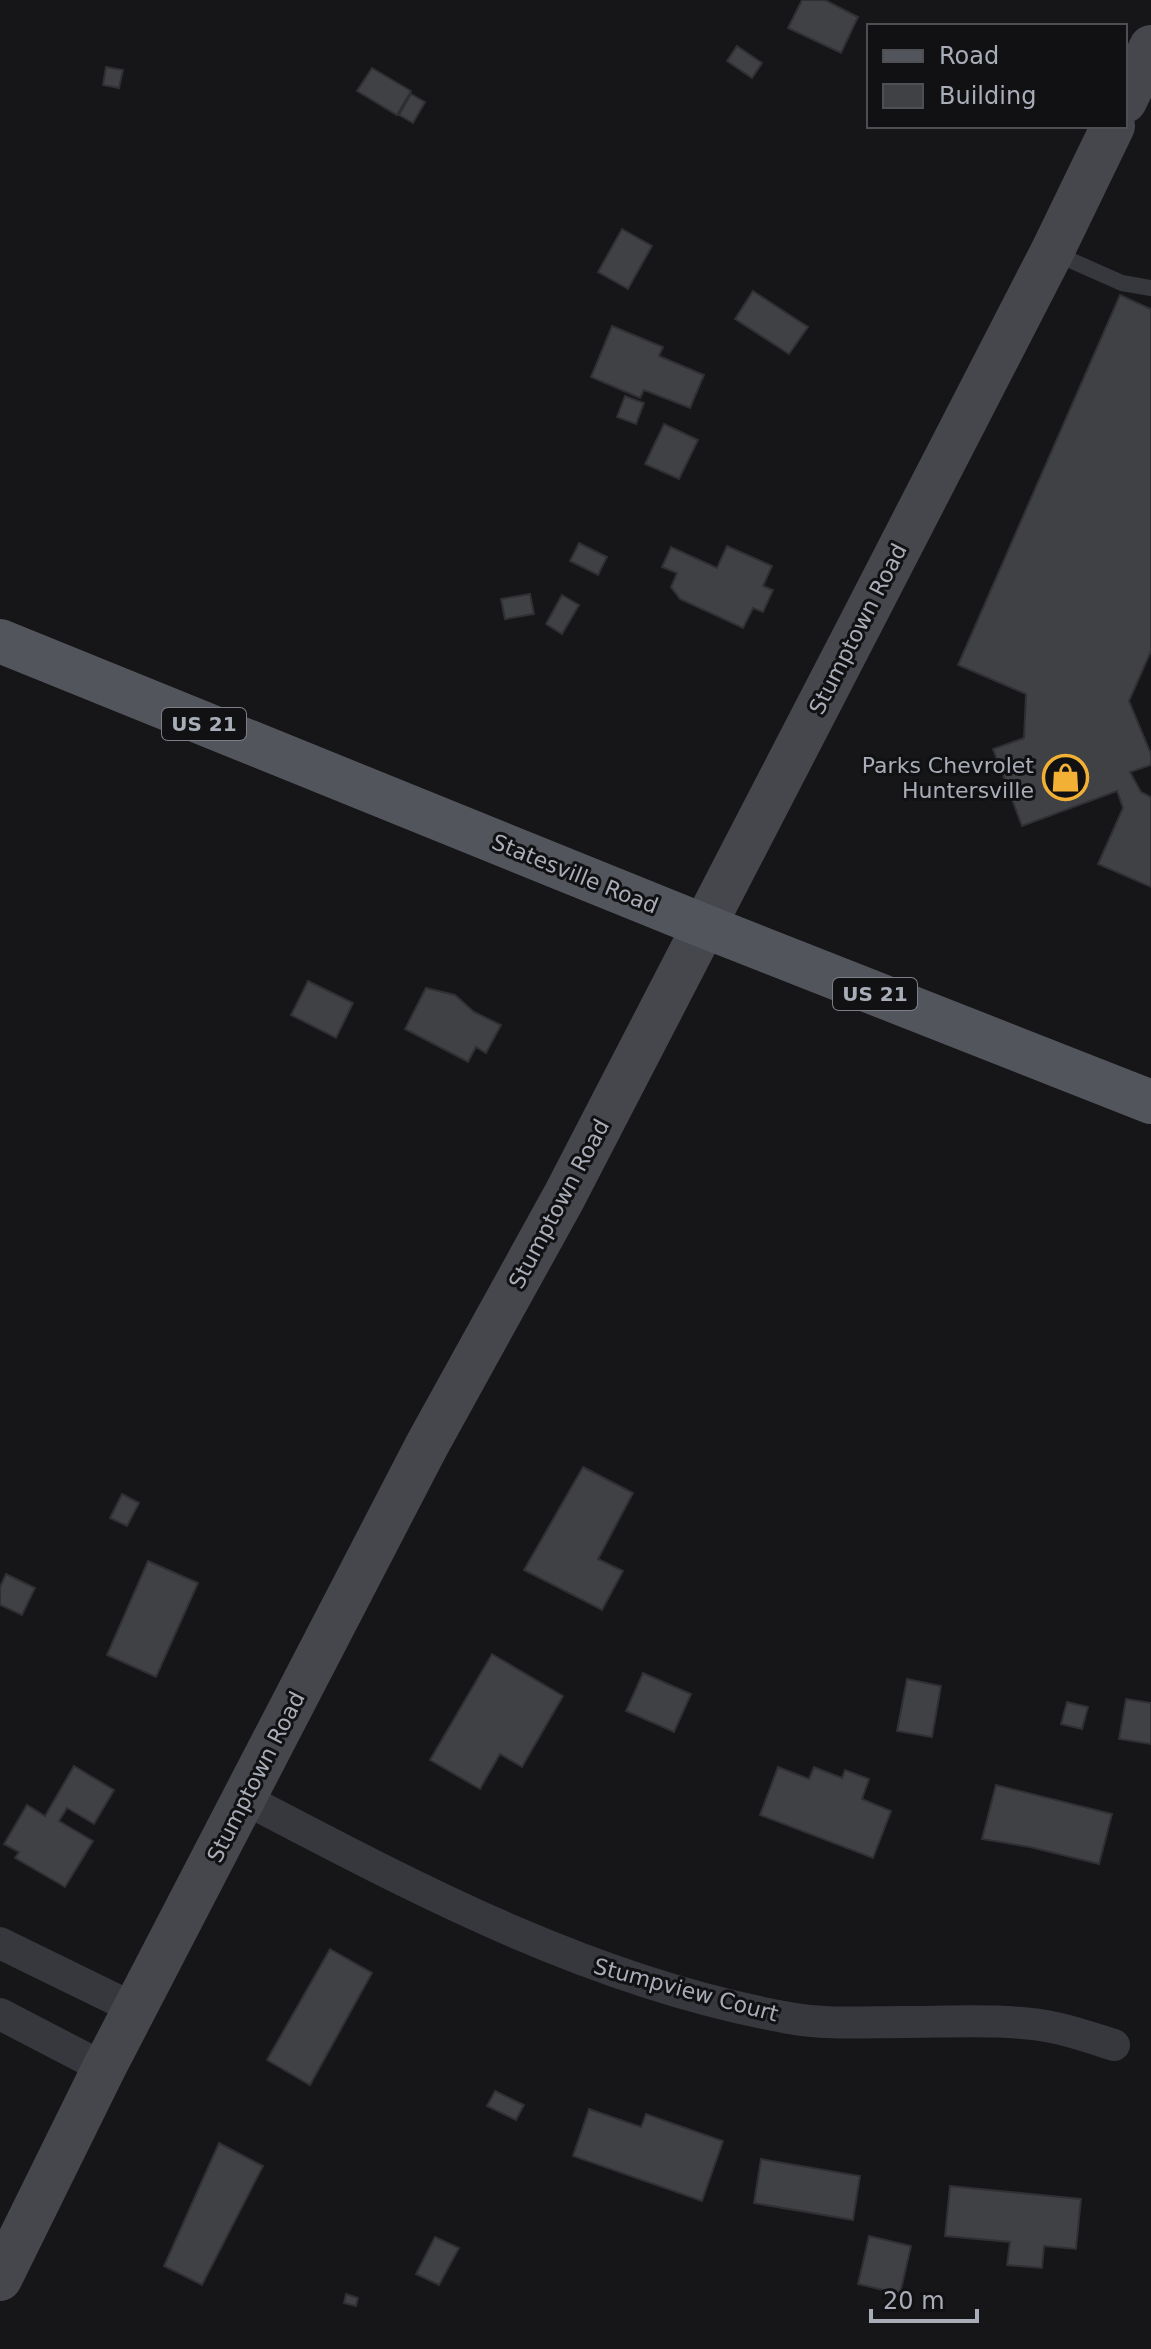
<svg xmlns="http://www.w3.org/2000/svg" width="1151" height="2349" font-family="'DejaVu Sans',sans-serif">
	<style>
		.building { fill: #404145; stroke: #303034; stroke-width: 2 }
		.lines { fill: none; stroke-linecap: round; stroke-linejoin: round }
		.lane { stroke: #37383d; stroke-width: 16 }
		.street { stroke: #37383d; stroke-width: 32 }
		.secondary { stroke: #45474d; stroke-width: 44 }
		.primary { stroke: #53555c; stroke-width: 44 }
		.labels { text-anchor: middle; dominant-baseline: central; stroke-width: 6; stroke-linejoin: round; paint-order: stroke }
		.shield { fill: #111113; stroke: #7b7e86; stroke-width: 2 }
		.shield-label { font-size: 20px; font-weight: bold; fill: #a8adb8 }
		.street-label { font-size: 22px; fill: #a8adb8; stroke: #111113 }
		.poi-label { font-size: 22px; fill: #a8adb8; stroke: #111113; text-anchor: end }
	</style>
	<rect width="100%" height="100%" fill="#161618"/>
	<g class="building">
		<polygon points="802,0 825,0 858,17 841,53 788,28"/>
		<polygon points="737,46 762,63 752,78 727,61"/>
		<polygon points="106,67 123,70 119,88 103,85"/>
		<polygon points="372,68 411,91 397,115 357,91"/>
		<polygon points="411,94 425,102 413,123 399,115"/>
		<polygon points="622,229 652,246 628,289 598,272"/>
		<polygon points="753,291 808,327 789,354 735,319"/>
		<polygon points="1120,295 1151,309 1151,651 1129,701 1151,754 1151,765 1130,772 1141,792 1151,797 1151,887 1098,864 1123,808 1117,791 1022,826 993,749 1024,738 1026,694 958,665"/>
		<polygon points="612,326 663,347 659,356 704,375 690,408 644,390 640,398 591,377"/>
		<polygon points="625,396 644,403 636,424 617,417"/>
		<polygon points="664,424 698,440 679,479 645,464"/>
		<polygon points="579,543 607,557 598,575 570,561"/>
		<polygon points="727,546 772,566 763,586 773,590 763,612 753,608 743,628 680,599 671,587 677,573 662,567 671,547 717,568"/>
		<polygon points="530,594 534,614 505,619 501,599"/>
		<polygon points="562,595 579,605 562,634 546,624"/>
		<polygon points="308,981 353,1003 336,1038 291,1015"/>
		<polygon points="426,988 455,995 474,1012 501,1025 486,1053 476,1047 468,1062 405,1029"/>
		<polygon points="583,1467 633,1493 598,1559 623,1571 602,1610 524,1570"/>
		<polygon points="122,1494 139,1503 127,1526 110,1518"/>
		<polygon points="148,1561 198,1583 156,1677 107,1655"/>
		<polygon points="6,1574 35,1588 22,1615 0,1605 0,1587"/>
		<polygon points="492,1654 563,1696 522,1767 500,1754 480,1789 430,1760"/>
		<polygon points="643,1673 691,1694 674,1732 626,1711"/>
		<polygon points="907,1679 941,1686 932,1737 897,1731"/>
		<polygon points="1126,1699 1151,1703 1151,1744 1119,1739"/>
		<polygon points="1067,1702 1088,1707 1082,1729 1061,1724"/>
		<polygon points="74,1766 114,1790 94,1824 67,1808 59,1821 93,1841 65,1887 15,1858 19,1852 4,1844 27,1805 45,1816"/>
		<polygon points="778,1767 809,1779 814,1767 842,1778 845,1770 869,1779 862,1799 891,1811 873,1858 760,1815"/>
		<polygon points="996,1785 1112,1814 1099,1864 1030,1847 982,1839"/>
		<polygon points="330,1949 372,1973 310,2085 267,2060"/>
		<polygon points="495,2091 524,2105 516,2120 487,2106"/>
		<polygon points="589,2109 641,2127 646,2114 723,2141 702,2201 573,2156"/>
		<polygon points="219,2143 263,2166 202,2285 164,2266"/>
		<polygon points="761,2159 860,2176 853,2220 754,2203"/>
		<polygon points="950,2186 1081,2199 1076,2249 1044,2246 1042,2268 1007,2265 1010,2242 945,2236"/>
		<polygon points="869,2236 911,2246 900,2294 858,2284"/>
		<polygon points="435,2237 459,2248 439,2285 416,2274"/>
		<polygon points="346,2294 358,2298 356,2306 344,2303"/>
	</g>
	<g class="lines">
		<polyline class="lane" points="1054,253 1122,283 1151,288"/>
		<g class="street">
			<path d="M 245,1799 C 419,1890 593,1983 789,2018 C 826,2025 866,2022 904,2022 C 950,2022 1012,2018 1056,2028 C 1075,2032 1095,2039 1114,2045"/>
			<polyline points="0,1943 135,2009"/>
			<polyline points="0,2014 104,2068"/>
		</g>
		<g class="secondary">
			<polyline points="1125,101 1151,47"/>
			<polyline points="0,2279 104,2068 427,1445 564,1197 862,621 1052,252 1113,126"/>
		</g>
		<polyline class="primary" points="0,641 704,926 1151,1102"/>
	</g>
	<defs>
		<symbol id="shop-ring" viewBox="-11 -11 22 22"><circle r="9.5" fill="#111113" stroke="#f2b134" stroke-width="1.5"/><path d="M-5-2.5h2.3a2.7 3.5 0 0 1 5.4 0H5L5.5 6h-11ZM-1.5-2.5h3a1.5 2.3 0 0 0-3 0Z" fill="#f2b134"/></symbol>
	</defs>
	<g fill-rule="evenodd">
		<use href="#shop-ring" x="1040" y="752" width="51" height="51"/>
	</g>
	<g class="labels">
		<g class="shield">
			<rect x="162" y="708" width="84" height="32" rx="6"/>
			<rect x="833" y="978" width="84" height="32" rx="6"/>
		</g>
		<g class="shield-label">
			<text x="204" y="724">US 21</text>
			<text x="875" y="994">US 21</text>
		</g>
		<g class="street-label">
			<text transform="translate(858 629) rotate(-63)">Stumptown Road</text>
			<text transform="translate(575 874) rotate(22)">Statesville Road</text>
			<text transform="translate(559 1204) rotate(-62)">Stumptown Road</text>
			<text transform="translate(256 1777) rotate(-63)">Stumptown Road</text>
			<text transform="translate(686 1990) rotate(15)">Stumpview Court</text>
		</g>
		<g class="poi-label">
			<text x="1034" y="765">Parks Chevrolet<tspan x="1034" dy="25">Huntersville</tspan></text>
		</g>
	</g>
	<rect x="867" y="24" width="260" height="104" fill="#111113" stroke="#4d4f55" stroke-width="2"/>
	<rect x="883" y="50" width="40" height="12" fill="#53555c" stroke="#4d4f55" stroke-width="2"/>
	<text x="939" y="64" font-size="24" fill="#a8adb8">Road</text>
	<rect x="883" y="84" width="40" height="24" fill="#404145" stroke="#4d4f55" stroke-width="2"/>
	<text x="939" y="104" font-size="24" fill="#a8adb8">Building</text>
	<path d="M871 2309v12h106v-12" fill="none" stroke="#a8adb8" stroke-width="4"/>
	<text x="883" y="2309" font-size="24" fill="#a8adb8" stroke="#111113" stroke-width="6" paint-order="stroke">20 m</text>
</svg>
